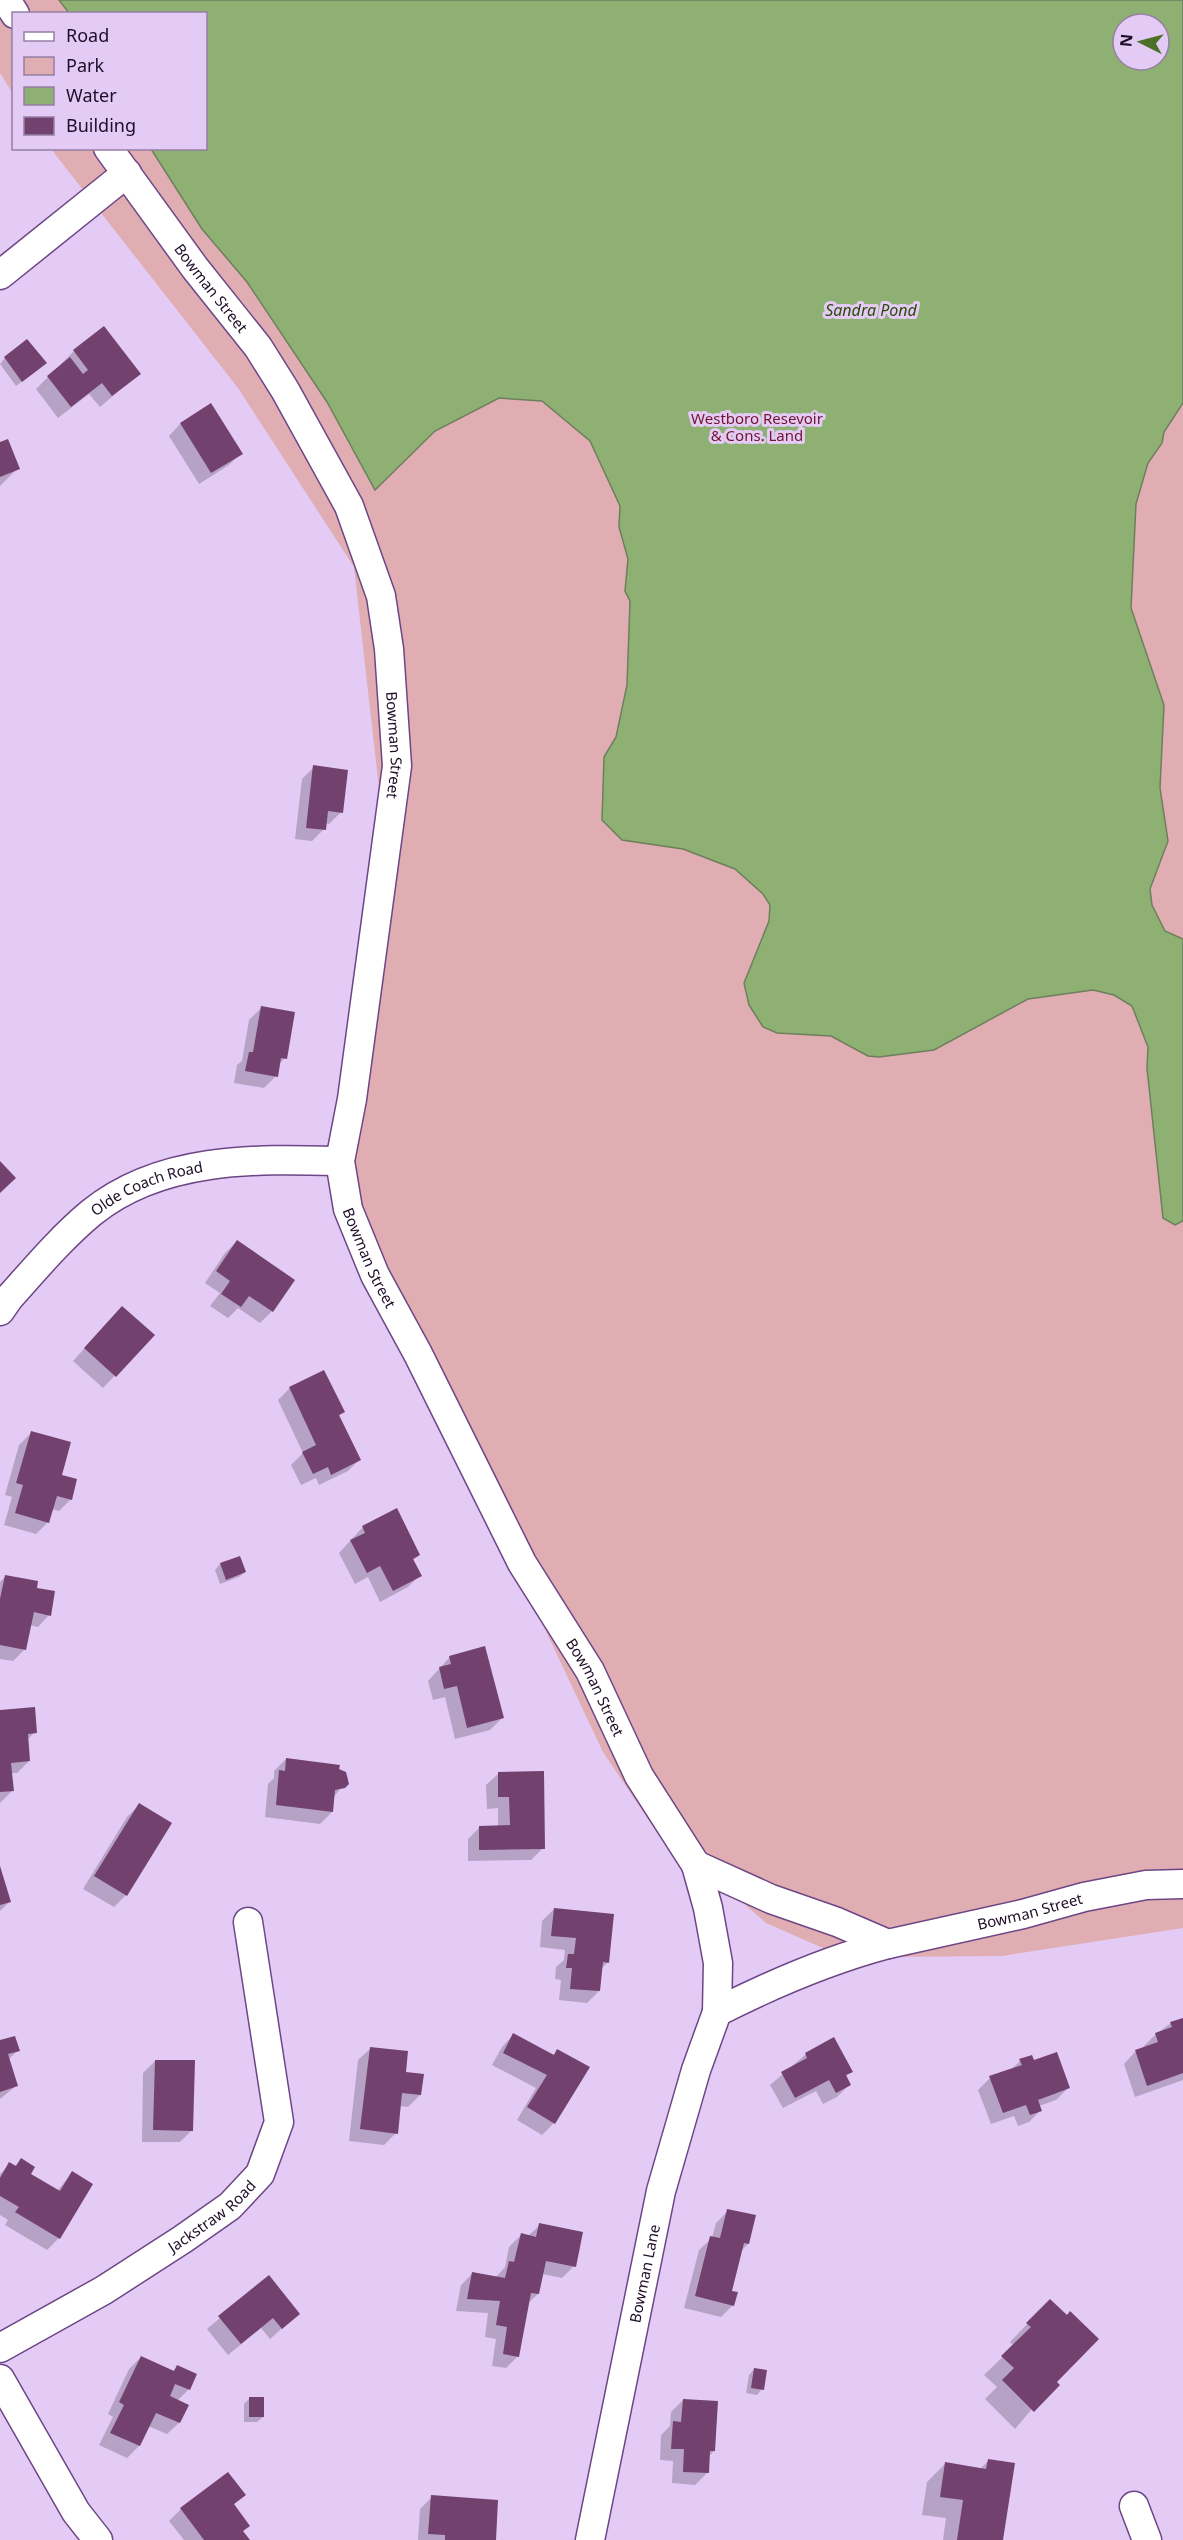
<svg xmlns="http://www.w3.org/2000/svg" width="1183" height="2540" font-family="'Noto Sans',sans-serif">
	<style>
		.green { fill: #e0adb3; fill-rule: evenodd }
		.water { fill: #8fb073; stroke: #6d7f5c; stroke-width: 1.5; fill-rule: evenodd }
		.shadow { fill: #0003 }
		.building { fill: #73416d }
		.lines { fill: none; stroke-linecap: round; stroke-linejoin: round }
		.street-casing { stroke: #6d4685; stroke-width: 31 }
		.street { stroke: #fff; stroke-width: 28 }
		.labels { text-anchor: middle; dominant-baseline: central; stroke-width: 6; stroke-linejoin: round; paint-order: stroke }
		.street-label { font-size: 15px; fill: #1e0e28; stroke: #e4cbf6 }
		.park-label { font-size: 15px; fill: #6f162d; stroke: #e4cbf6 }
		.water-label { font-size: 16px; font-style: italic; fill: #2d4b07; stroke: #e4cbf6 }
	</style>
	<rect width="100%" height="100%" fill="#e4cbf6"/>
	<path class="green" d="M 0,0 L 1183,0 L 1183,1928 L 1002,1956 L 884,1957 L 834,1953 L 766,1923 L 728,1890 L 698,1875 L 658,1834 L 603,1752 L 344,1204 L 390,886 L 354,567 L 238,388 L 51,149 L 206,148 L 206,14 L 14,14 L 13,94 L 0,73 ZM 1123,24 L 1159,24 L 1159,60 L 1123,60 Z"/>
	<path class="water" d="M 59,0 L 1183,0 L 1183,403 L 1164,432 L 1162,443 L 1148,463 L 1136,504 L 1131,608 L 1164,705 L 1160,788 L 1168,841 L 1150,889 L 1152,905 L 1165,931 L 1183,939 L 1183,1221 L 1175,1225 L 1163,1218 L 1147,1068 L 1148,1047 L 1132,1006 L 1114,995 L 1093,990 L 1028,999 L 934,1050 L 879,1057 L 868,1056 L 831,1036 L 777,1033 L 763,1027 L 749,1005 L 744,983 L 769,921 L 770,905 L 763,894 L 735,869 L 683,849 L 622,840 L 602,820 L 604,757 L 616,737 L 627,685 L 630,601 L 625,591 L 628,559 L 619,527 L 620,506 L 590,441 L 542,401 L 499,398 L 435,431 L 375,490 L 327,402 L 247,282 L 202,229 L 151,149 L 206,148 L 206,14 L 69,13 ZM 1123,24 L 1159,24 L 1159,60 L 1123,60 Z"/>
	<g class="shadow">
		<polygon points="103,328 139,374 100,407 89,394 58,418 36,389 74,351"/>
		<polygon points="5,358 39,369 16,386 0,364"/>
		<polygon points="180,424 241,453 229,465 199,484 169,436"/>
		<polygon points="0,444 18,468 0,486"/>
		<polygon points="314,767 341,812 329,824 325,823 324,829 312,841 295,839 302,779"/>
		<polygon points="261,1008 285,1058 278,1065 276,1076 264,1088 234,1083 237,1065 242,1061 249,1020"/>
		<polygon points="237,1241 293,1280 272,1311 260,1323 238,1308 228,1318 210,1306 220,1293 205,1283 225,1253"/>
		<polygon points="110,1320 153,1335 103,1388 73,1361"/>
		<polygon points="290,1388 343,1412 338,1417 359,1460 348,1471 319,1485 316,1478 301,1485 291,1465 303,1453 278,1400"/>
		<polygon points="31,1433 60,1476 71,1499 59,1511 52,1509 48,1522 36,1534 4,1525 12,1497 5,1495 19,1445"/>
		<polygon points="363,1527 419,1555 413,1560 420,1575 408,1587 380,1602 368,1577 355,1584 339,1553"/>
		<polygon points="239,1558 245,1572 239,1577 220,1584 215,1570 220,1564"/>
		<polygon points="5,1577 35,1589 49,1615 38,1627 30,1625 25,1649 13,1661 0,1659 0,1582"/>
		<polygon points="450,1657 502,1718 490,1730 455,1739 445,1697 433,1700 428,1681"/>
		<polygon points="0,1712 35,1732 27,1740 29,1761 17,1773 10,1773 12,1791 0,1803"/>
		<polygon points="286,1759 345,1773 348,1779 333,1798 332,1812 320,1824 265,1817 268,1784 274,1778 274,1771"/>
		<polygon points="498,1774 543,1848 531,1860 468,1861 468,1839 480,1827 498,1827 498,1808 487,1809 486,1785"/>
		<polygon points="139,1805 126,1895 114,1907 83,1889 127,1817"/>
		<polygon points="0,1869 10,1901 0,1911"/>
		<polygon points="554,1909 608,1962 601,1969 599,1991 587,2003 559,2000 561,1980 555,1979 556,1967 564,1960 565,1950 540,1947 542,1921"/>
		<polygon points="1183,2019 1183,2080 1135,2097 1124,2064 1135,2052 1145,2049 1144,2046 1156,2034 1171,2023"/>
		<polygon points="513,2035 552,2056 557,2051 554,2123 542,2135 517,2120 536,2088 492,2065 502,2047"/>
		<polygon points="834,2039 851,2072 845,2077 849,2085 837,2097 823,2104 816,2091 783,2108 770,2085 805,2055"/>
		<polygon points="0,2040 18,2050 8,2060 16,2086 0,2099"/>
		<polygon points="370,2049 404,2074 420,2095 408,2107 399,2106 396,2133 384,2145 349,2141 358,2060"/>
		<polygon points="155,2061 192,2130 180,2142 142,2142 143,2073"/>
		<polygon points="1020,2061 1033,2062 1068,2088 1056,2100 1039,2106 1041,2110 1029,2122 1018,2126 1014,2116 991,2124 978,2090 990,2078 1010,2071"/>
		<polygon points="21,2160 29,2175 57,2191 72,2173 59,2238 47,2250 5,2225 8,2220 0,2215 0,2174 10,2164 14,2167"/>
		<polygon points="728,2211 748,2244 741,2251 730,2292 733,2305 721,2317 684,2308 699,2250 712,2238 716,2223"/>
		<polygon points="540,2225 574,2266 562,2278 542,2274 538,2294 527,2304 518,2356 506,2368 492,2366 496,2339 485,2337 488,2313 456,2311 461,2285 473,2273 496,2277 505,2267 509,2247 521,2235 528,2236"/>
		<polygon points="268,2277 298,2314 270,2339 261,2328 228,2355 207,2329"/>
		<polygon points="1032,2319 1055,2382 1015,2429 985,2399 997,2387 984,2375 1014,2346 1010,2342"/>
		<polygon points="141,2357 172,2372 177,2367 195,2375 188,2390 177,2401 187,2405 179,2423 167,2434 148,2426 139,2446 127,2458 99,2445 113,2417 108,2414 129,2369"/>
		<polygon points="754,2369 762,2389 757,2395 746,2393 749,2375"/>
		<polygon points="249,2399 263,2417 257,2422 244,2422 244,2404"/>
		<polygon points="683,2400 714,2451 708,2457 707,2473 695,2485 672,2483 673,2461 660,2460 661,2435 670,2426 671,2412"/>
		<polygon points="988,2461 1002,2540 943,2540 946,2518 922,2515 927,2482 945,2464 980,2469"/>
		<polygon points="244,2495 233,2505 242,2532 248,2540 184,2540 169,2521 181,2509"/>
		<polygon points="432,2497 495,2540 418,2540 420,2509"/>
	</g>
	<g class="building">
		<polygon points="104,326 141,374 112,396 102,383 71,407 47,376 70,357 83,374 88,370 73,350"/>
		<polygon points="27,339 47,363 22,382 4,357"/>
		<polygon points="211,403 243,454 211,473 180,423"/>
		<polygon points="8,439 20,469 0,477 0,442"/>
		<polygon points="313,765 348,770 343,813 328,811 326,830 306,828"/>
		<polygon points="261,1006 295,1012 287,1059 281,1058 278,1077 245,1071 249,1052 253,1052"/>
		<polygon points="0,1161 16,1178 0,1193"/>
		<polygon points="237,1240 295,1280 273,1312 249,1296 241,1307 221,1294 230,1281 216,1271"/>
		<polygon points="122,1306 155,1335 116,1377 84,1348"/>
		<polygon points="324,1370 345,1412 339,1415 361,1460 331,1475 328,1467 313,1474 302,1452 316,1445 289,1387"/>
		<polygon points="31,1431 71,1442 62,1475 77,1479 72,1500 57,1496 49,1523 15,1513 23,1485 16,1483"/>
		<polygon points="397,1508 420,1555 413,1559 422,1576 393,1591 380,1566 367,1573 350,1540 365,1533 362,1526"/>
		<polygon points="240,1556 246,1572 226,1580 220,1563"/>
		<polygon points="5,1575 38,1581 37,1588 55,1591 51,1616 34,1612 26,1650 0,1645 0,1599"/>
		<polygon points="485,1646 504,1718 467,1728 457,1686 444,1689 439,1667 451,1664 449,1656"/>
		<polygon points="35,1707 37,1733 28,1734 30,1761 11,1763 14,1791 0,1792 0,1710"/>
		<polygon points="286,1758 340,1765 339,1769 346,1772 349,1784 345,1788 335,1790 333,1812 276,1805 279,1770 285,1771"/>
		<polygon points="544,1771 545,1849 479,1850 479,1826 510,1825 509,1797 498,1797 498,1772"/>
		<polygon points="139,1803 172,1823 127,1896 94,1876"/>
		<polygon points="0,1866 11,1902 0,1905"/>
		<polygon points="554,1908 614,1914 609,1963 603,1962 600,1991 570,1989 572,1968 566,1968 568,1954 574,1954 576,1938 551,1936"/>
		<polygon points="1183,2018 1183,2073 1147,2086 1135,2050 1158,2042 1155,2033 1172,2027 1170,2022"/>
		<polygon points="513,2033 554,2055 557,2049 590,2067 555,2124 527,2107 547,2075 503,2053"/>
		<polygon points="15,2036 20,2051 8,2054 18,2086 0,2092 0,2040"/>
		<polygon points="834,2037 853,2072 846,2075 851,2085 836,2093 829,2080 795,2098 781,2072 807,2058 805,2053"/>
		<polygon points="370,2047 408,2051 406,2072 424,2074 421,2095 402,2093 398,2134 360,2129"/>
		<polygon points="1057,2052 1070,2088 1038,2100 1042,2111 1030,2115 1026,2105 1003,2113 989,2076 1022,2065 1019,2059 1032,2055 1034,2060"/>
		<polygon points="155,2060 195,2060 193,2131 153,2130"/>
		<polygon points="21,2158 35,2167 31,2174 60,2191 72,2171 93,2184 60,2239 15,2212 19,2207 0,2196 0,2178 9,2162 16,2166"/>
		<polygon points="727,2209 756,2215 749,2244 744,2243 732,2291 738,2292 734,2306 695,2296 710,2236 720,2238"/>
		<polygon points="539,2223 583,2232 576,2267 546,2261 539,2294 531,2293 519,2357 503,2354 507,2327 496,2325 500,2301 467,2299 472,2272 505,2278 509,2261 514,2262 521,2233 536,2237"/>
		<polygon points="269,2275 300,2314 282,2329 273,2318 241,2344 218,2316"/>
		<polygon points="1050,2299 1067,2315 1070,2311 1099,2339 1057,2382 1060,2385 1034,2412 1002,2380 1014,2368 1001,2356 1031,2327 1026,2323"/>
		<polygon points="141,2356 174,2371 177,2365 197,2374 190,2390 175,2384 170,2396 189,2405 180,2423 156,2413 140,2446 110,2433 124,2405 119,2402"/>
		<polygon points="754,2368 767,2370 764,2390 751,2388"/>
		<rect x="249" y="2397" width="15" height="20"/>
		<polygon points="683,2399 718,2401 715,2451 710,2451 709,2473 683,2472 684,2449 671,2449 673,2421 681,2422"/>
		<polygon points="988,2459 1015,2463 1003,2540 957,2540 963,2500 940,2497 945,2462 986,2469"/>
		<polygon points="228,2472 246,2495 234,2504 250,2526 243,2531 250,2540 204,2540 180,2508"/>
		<polygon points="431,2495 498,2500 496,2540 445,2540 445,2535 428,2534"/>
	</g>
	<g class="lines">
		<defs>
			<g id="street">
				<polyline points="6,0 15,14"/>
				<path id="s1" d="M 108,148 L 195,268 L 258,347 L 285,390 L 349,506 L 381,596 L 389,649 L 397,766 L 352,1099 L 340,1161 L 348,1209 L 375,1275 L 418,1354 L 522,1563 L 590,1671 L 639,1776 L 696,1865 L 771,1899 L 837,1922 L 888,1944 L 1023,1914 L 1084,1897 L 1146,1885 L 1183,1884"/>
				<polyline points="0,275 127,173"/>
				<path id="s2" d="M 0,1311 L 9,1298 C 35,1269 61,1238 91,1213 C 161,1156 256,1159 340,1161"/>
				<polyline points="696,1865 708,1908 718,1963 717,2012"/>
				<path id="s3" d="M 0,2348 L 104,2290 L 183,2239 L 230,2206 L 260,2174 L 279,2122 L 248,1922"/>
				<polyline points="0,2379 76,2512 98,2540"/>
				<polyline points="1134,2506 1147,2540"/>
				<path id="s4" d="M 590,2540 L 661,2191 L 696,2070 L 717,2012 C 772,1984 828,1960 888,1944"/>
			</g>
		</defs>
		<use href="#street" class="street-casing"/>
		<use href="#street" class="street"/>
	</g>
	<g class="labels">
		<g class="street-label">
			<text stroke="none"><textPath href="#s1" startOffset="174">Bowman Street</textPath></text>
			<text stroke="none"><textPath href="#s1" startOffset="678">Bowman Street</textPath></text>
			<text stroke="none"><textPath href="#s2" startOffset="196">Olde Coach Road</textPath></text>
			<text stroke="none"><textPath href="#s1" startOffset="1200">Bowman Street</textPath></text>
			<text stroke="none"><textPath href="#s1" startOffset="1686">Bowman Street</textPath></text>
			<text stroke="none"><textPath href="#s1" startOffset="2244">Bowman Street</textPath></text>
			<text stroke="none"><textPath href="#s3" startOffset="250">Jackstraw Road</textPath></text>
			<text stroke="none"><textPath href="#s4" startOffset="272">Bowman Lane</textPath></text>
		</g>
		<g class="park-label">
			<text x="757" y="418">Westboro Resevoir<tspan x="757" dy="17">&amp; Cons. Land</tspan></text>
		</g>
		<g class="water-label">
			<text x="871" y="310">Sandra Pond</text>
		</g>
	</g>
	<rect x="12" y="12" width="195" height="138" fill="#e4cbf6" stroke="#957fa4" stroke-width="1.5"/>
	<rect x="24" y="32" width="30" height="9" fill="#ffffff" stroke="#957fa4" stroke-width="1.5"/>
	<text x="66" y="42" font-size="18" fill="#1e0e28">Road</text>
	<rect x="24" y="57" width="30" height="18" fill="#e0adb3" stroke="#957fa4" stroke-width="1.5"/>
	<text x="66" y="72" font-size="18" fill="#1e0e28">Park</text>
	<rect x="24" y="87" width="30" height="18" fill="#8fb073" stroke="#957fa4" stroke-width="1.5"/>
	<text x="66" y="102" font-size="18" fill="#1e0e28">Water</text>
	<rect x="24" y="117" width="30" height="18" fill="#73416d" stroke="#957fa4" stroke-width="1.5"/>
	<text x="66" y="132" font-size="18" fill="#1e0e28">Building</text>
	<g transform="translate(1141 42) rotate(276)"><circle r="28" fill="#e4cbf6" stroke="#957fa4" stroke-width="1.5"/>
	<path d="M0-4.5L10 22L0 15L-10 22Z" fill="#4d7028"/>
	<text y="-9" font-size="16" font-weight="bold" text-anchor="middle" fill="#1e0e28">N</text>
	</g>
</svg>
